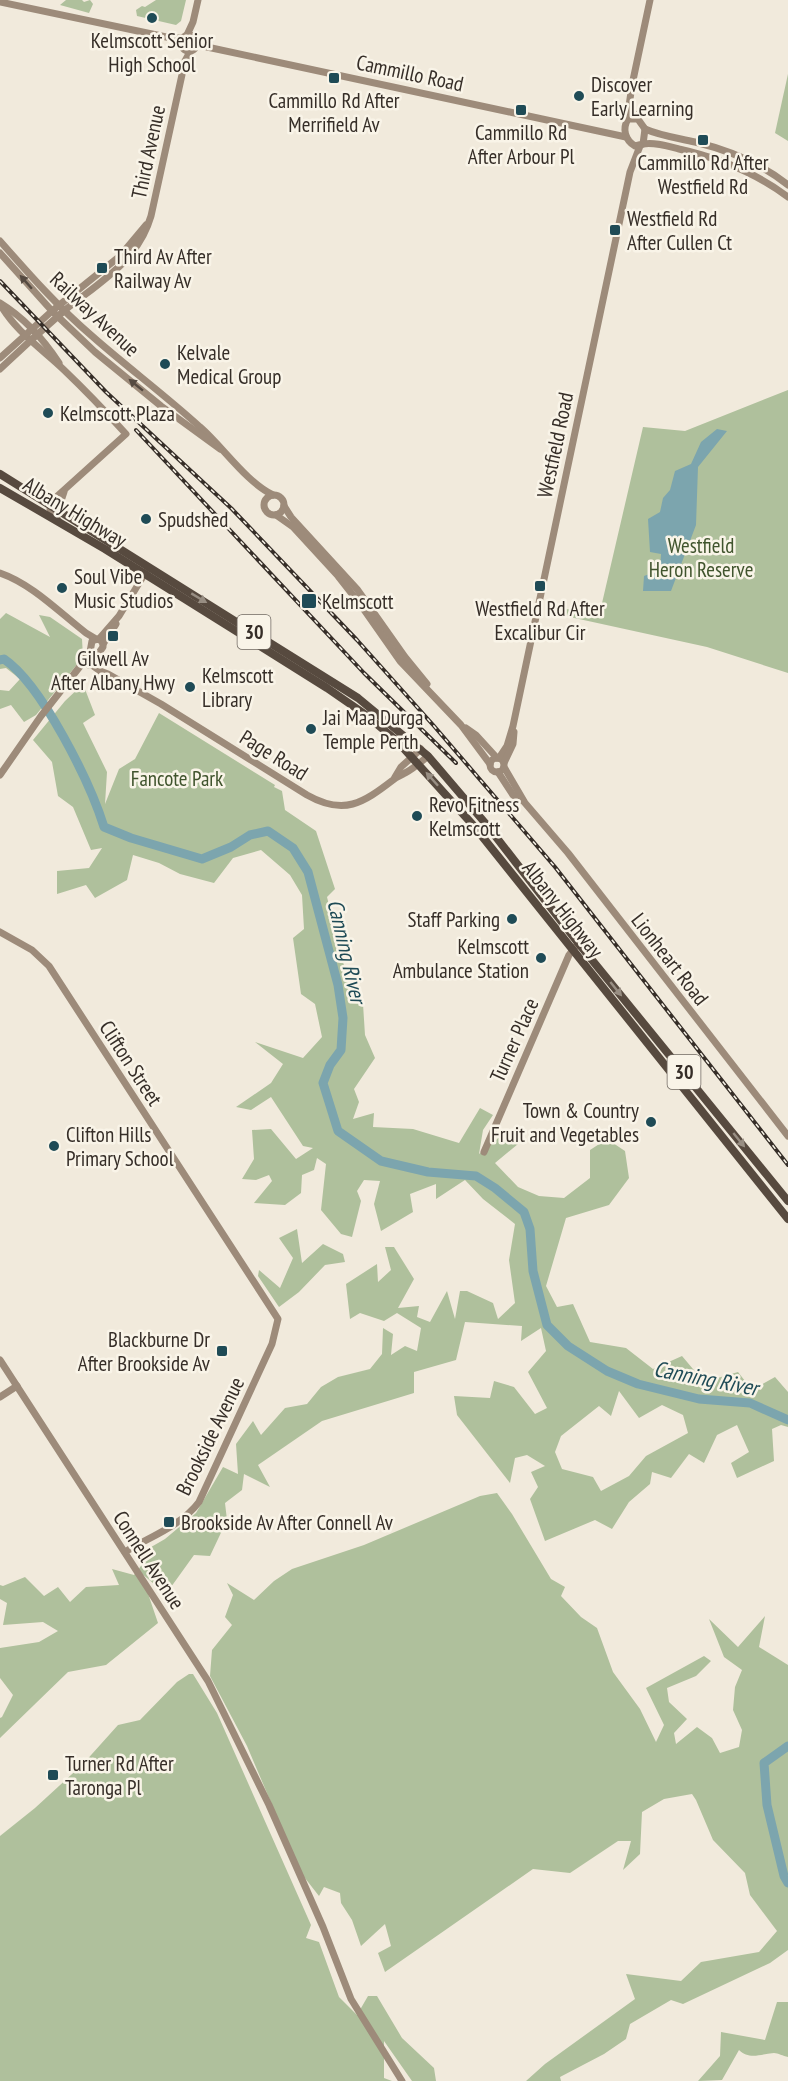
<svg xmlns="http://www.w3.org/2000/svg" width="788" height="2081" font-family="'PT Sans Narrow',sans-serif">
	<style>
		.green { fill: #afc09c; fill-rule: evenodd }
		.water { fill: #7ca5ae }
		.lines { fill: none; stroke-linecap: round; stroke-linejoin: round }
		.river { stroke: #7ca5ae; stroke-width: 9 }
		.secondary { stroke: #9d8b7a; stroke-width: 7 }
		.highway { stroke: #574a3f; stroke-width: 8 }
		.rail-casing { stroke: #362e28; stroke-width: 4 }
		.rail { stroke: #f9f4e8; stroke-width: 1.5; stroke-dasharray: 4.5; stroke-linecap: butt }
		.oneway { fill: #554a41 }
		.oneway2 { fill: #988e83 }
		.poi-dot { fill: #1f4b56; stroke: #f9f4e8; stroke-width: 2 }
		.labels { text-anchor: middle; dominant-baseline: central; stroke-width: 5; stroke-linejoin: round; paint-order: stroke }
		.shield { fill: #f9f4e8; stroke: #706962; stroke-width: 1.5 }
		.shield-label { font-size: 20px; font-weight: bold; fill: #362e28 }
		.poi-label { font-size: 21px; fill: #362e28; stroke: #f9f4e8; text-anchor: start }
		.street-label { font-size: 21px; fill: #362e28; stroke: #f9f4e8 }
		.park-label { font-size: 21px; fill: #40542d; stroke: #f9f4e8 }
		.water-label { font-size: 22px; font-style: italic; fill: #1f4b56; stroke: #f9f4e8 }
	</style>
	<rect width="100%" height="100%" fill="#f1eadc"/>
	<g class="green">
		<polygon points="66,0 82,0 84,2 90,0 93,4 89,13 60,5"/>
		<polygon points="156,0 186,0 181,21 176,25 137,16 136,10 142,6 145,7"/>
		<polygon points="788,74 788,141 775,133"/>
		<polygon points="788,390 788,673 707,647 547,612 548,605 599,616 643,427 685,431"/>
		<polygon points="6,613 50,637 39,615 50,617 82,639 83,657 36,715 24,722 11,705 0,709 0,690 9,691 20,679 6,668 0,669 0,619"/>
		<path d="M 83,684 L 95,715 L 83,723 L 107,772 L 105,804 L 119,769 L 135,759 L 159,713 L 275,785 L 274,787 L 282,791 L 285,810 L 316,831 L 335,889 L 327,897 L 350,990 L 363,1004 L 365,1035 L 375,1058 L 354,1089 L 359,1102 L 353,1119 L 374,1113 L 373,1127 L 413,1129 L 459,1143 L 480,1108 L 493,1115 L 483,1130 L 479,1154 L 502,1135 L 518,1144 L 495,1163 L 518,1187 L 539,1196 L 564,1198 L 590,1178 L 590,1150 L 607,1139 L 625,1151 L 629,1178 L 609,1205 L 566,1218 L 546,1286 L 557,1307 L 573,1304 L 590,1342 L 626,1348 L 653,1369 L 682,1356 L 704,1382 L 738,1372 L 752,1390 L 775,1377 L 788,1392 L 788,1427 L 781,1425 L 772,1429 L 774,1461 L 737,1478 L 731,1463 L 749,1452 L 737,1425 L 717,1435 L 704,1463 L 689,1454 L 671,1478 L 652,1472 L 650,1484 L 629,1502 L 612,1529 L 595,1520 L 545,1541 L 530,1499 L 538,1487 L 531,1472 L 545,1466 L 527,1455 L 515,1458 L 510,1483 L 457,1415 L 454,1396 L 490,1398 L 494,1381 L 514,1387 L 535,1414 L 547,1408 L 528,1372 L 546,1351 L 541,1328 L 521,1341 L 522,1326 L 465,1322 L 456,1360 L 414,1372 L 414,1393 L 322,1421 L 258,1465 L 270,1487 L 244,1474 L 242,1490 L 225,1503 L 227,1520 L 210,1556 L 194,1555 L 166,1594 L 141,1573 L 158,1623 L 106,1665 L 68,1672 L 0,1738 L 0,1718 L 2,1717 L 13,1695 L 0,1678 L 0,1648 L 39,1642 L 58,1631 L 43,1622 L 3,1625 L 7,1603 L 0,1599 L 0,1585 L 3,1586 L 25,1577 L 44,1596 L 58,1587 L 70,1602 L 86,1587 L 119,1585 L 112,1569 L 134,1575 L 144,1562 L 139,1554 L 165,1539 L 196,1513 L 223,1467 L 238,1474 L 236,1444 L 253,1421 L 261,1435 L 285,1408 L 307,1404 L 321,1387 L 338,1377 L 370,1369 L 382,1354 L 383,1328 L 393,1334 L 391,1355 L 405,1346 L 417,1351 L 421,1328 L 397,1313 L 384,1321 L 360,1313 L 350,1319 L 346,1284 L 377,1264 L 378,1282 L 391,1270 L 385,1247 L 394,1247 L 414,1279 L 398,1308 L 419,1306 L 417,1317 L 430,1322 L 447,1291 L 455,1319 L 460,1291 L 467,1291 L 493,1303 L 498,1319 L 515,1303 L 509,1260 L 515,1224 L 483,1199 L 465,1180 L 436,1199 L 436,1184 L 410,1194 L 413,1212 L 381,1231 L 374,1204 L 380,1181 L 364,1180 L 357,1191 L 361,1201 L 352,1237 L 341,1234 L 321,1210 L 326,1164 L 317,1158 L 314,1170 L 302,1175 L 301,1193 L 285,1205 L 254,1203 L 272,1181 L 269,1175 L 256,1180 L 242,1179 L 254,1159 L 252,1130 L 271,1129 L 296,1159 L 313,1148 L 303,1146 L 271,1097 L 251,1110 L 236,1107 L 271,1083 L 283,1064 L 255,1042 L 303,1058 L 322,1037 L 315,1004 L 301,994 L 293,938 L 304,929 L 302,895 L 290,875 L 261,850 L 233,858 L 214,883 L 180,874 L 159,863 L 133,855 L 127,880 L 95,898 L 86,885 L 57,894 L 57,871 L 89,868 L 102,848 L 91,850 L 73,807 L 58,796 L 52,762 L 33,740 L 65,701 ZM 619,1391 L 639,1418 L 662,1405 L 683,1415 L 688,1433 L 646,1456 L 629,1476 L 601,1491 L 593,1477 L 562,1469 L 555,1452 L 561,1436 L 599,1406 L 611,1416 Z"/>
		<polygon points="297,1229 302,1263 323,1244 343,1254 345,1262 325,1265 299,1292 279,1307 258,1276 259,1270 280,1288 293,1258 279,1238"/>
		<polygon points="497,1493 512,1514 551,1579 565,1587 561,1596 581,1617 597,1628 613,1672 640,1709 656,1742 664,1725 646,1688 704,1656 711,1661 696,1676 667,1688 669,1702 687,1719 674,1733 676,1744 697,1727 712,1738 720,1753 739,1747 742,1730 733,1710 735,1687 742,1670 724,1657 709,1619 738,1647 765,1616 759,1647 788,1665 788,1950 770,1963 683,2004 671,2000 630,2024 626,2039 604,2054 560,2077 561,2081 526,2081 545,2064 635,1999 626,1974 681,1981 701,1962 759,1952 777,1931 750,1895 745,1873 713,1840 696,1800 692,1794 664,1799 642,1812 640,1854 623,1870 631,1841 618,1841 570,1873 533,1869 385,1972 378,1953 391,1946 385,1924 361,1946 352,1920 341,1903 340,1893 324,1887 319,1896 301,1873 247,1746 210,1676 212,1650 232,1625 225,1617 233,1595 227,1583 254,1600 274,1581 292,1569 364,1545 480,1496"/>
		<polygon points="189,1674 193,1674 217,1713 311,1925 306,1938 319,1942 339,1997 357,2015 368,1996 377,1996 402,2038 434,2068 436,2081 412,2081 384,2041 384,2078 392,2081 0,2081 0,1836 35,1808 83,1764 118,1725 140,1720 177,1682"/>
		<path d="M 777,2002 L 788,2002 L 788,2057 C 783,2056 778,2053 774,2053 C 761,2054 749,2060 739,2050 L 722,2080 L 698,2081 L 720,2056 L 721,2032 L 765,2040 Z"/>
	</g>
	<polygon class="water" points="717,429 727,431 698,467 696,525 671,591 643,591 644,576 660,570 661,554 650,552 648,519 660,512 663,498 670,490 675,471 691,464 701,442"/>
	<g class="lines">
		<g class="river">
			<path d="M 0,660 L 4,659 C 42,685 90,782 104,827 L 131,838 L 202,859 L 231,847 L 250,835 L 268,831 L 293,848 L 308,872 L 338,985 L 343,1018 L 341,1050 L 330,1065 L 323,1083 L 338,1131 L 381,1161 L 428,1172 L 476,1176 L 495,1188 L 524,1212 L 530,1229 L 533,1271 L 547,1325 L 568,1346 L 607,1371 L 638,1384 L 699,1399 L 750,1403 L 788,1420"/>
			<polyline points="788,1746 764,1763 767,1805 784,1876 788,1883"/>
		</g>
		<g class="secondary">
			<polyline points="0,2 171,38 183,38"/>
			<polyline points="187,35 193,22 198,0"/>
			<circle cx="189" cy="43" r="8"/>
			<polyline points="196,40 207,47 626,137"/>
			<path d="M 630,108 L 645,129 L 643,144 L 635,146 C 625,140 622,129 628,119 L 637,119"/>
			<polyline points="627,120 632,85 650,0"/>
			<path d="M 645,129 C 661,136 678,138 695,142 C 728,150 761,163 788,185"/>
			<path d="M 643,144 C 655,142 667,146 679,149 C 719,158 755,172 788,197"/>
			<path d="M 0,241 C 29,274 58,307 92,336 C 127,367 165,395 200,427 C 223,447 246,482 273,495"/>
			<polyline points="0,253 52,311 95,352 161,406 220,449"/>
			<path d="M 0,303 C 23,317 44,340 59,363"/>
			<path d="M 0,304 C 15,331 42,349 64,370 C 86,391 106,412 126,434 L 54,499 L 50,509 L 58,520"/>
			<polyline points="0,358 52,311 120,256 146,225"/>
			<path d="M 0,369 C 21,349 43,329 65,310 C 100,282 138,261 151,216 L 185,61 L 191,50"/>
			<circle cx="274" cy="505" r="10"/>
			<polyline points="284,506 291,517 357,589 405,657 427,684"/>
			<polyline points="62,512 60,504 64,492"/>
			<polyline points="276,515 293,527 338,576 360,604 400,661 461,725 490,764"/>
			<path d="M 0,573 C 32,584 59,612 86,633 L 96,639"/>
			<polygon points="98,639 103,642 103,647 98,654 96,663 89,665 86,663 85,657 90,652 92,641"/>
			<polyline points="99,639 119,616 147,570"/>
			<polyline points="103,644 116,624"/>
			<path d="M 93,666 L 100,671 L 108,674 L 161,704 L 307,795 C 344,816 363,803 393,780 C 397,776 401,776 405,773 C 413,769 421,762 428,756"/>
			<polyline points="466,728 476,735 497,758"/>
			<circle cx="497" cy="765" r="7"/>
			<polyline points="499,758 507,746 513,726 630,172 640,146"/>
			<polyline points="504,763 513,744 514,732"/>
			<polyline points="504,767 525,803 568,853 788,1136"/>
			<polyline points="498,772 513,795 523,801"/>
			<polyline points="0,775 41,716 85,660"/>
			<polyline points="395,777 401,767 421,749"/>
			<path d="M 0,932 L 32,950 L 49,966 L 278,1319 L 272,1344 L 199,1502 C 181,1526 149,1537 125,1552"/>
			<polyline points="484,1152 569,955 575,947"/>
			<polyline points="0,1360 208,1681 269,1805 323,1927 351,1999 402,2081"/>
			<polyline points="0,1397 17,1386"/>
		</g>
		<g class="highway">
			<polyline points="0,474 358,698 428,756 486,824 579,944 788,1201"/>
			<polyline points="0,488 105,549 327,688 366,715 397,741 473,825 788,1219"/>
		</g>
		<defs>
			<g id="rail">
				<polyline points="0,281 106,392 232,509 357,640 434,726 555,867 788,1165"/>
				<polyline points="136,430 364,673 456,763"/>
			</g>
		</defs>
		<use href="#rail" class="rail-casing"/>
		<use href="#rail" class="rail"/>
	</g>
	<defs><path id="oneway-solid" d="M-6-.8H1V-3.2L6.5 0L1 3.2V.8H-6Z" transform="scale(1.5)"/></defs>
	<g class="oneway">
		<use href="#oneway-solid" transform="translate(26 282) rotate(-131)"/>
		<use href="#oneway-solid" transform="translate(136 385) rotate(-141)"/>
	</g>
	<g class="oneway2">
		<use href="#oneway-solid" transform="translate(199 598) rotate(31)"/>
		<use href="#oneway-solid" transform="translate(432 779) rotate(-132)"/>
		<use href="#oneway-solid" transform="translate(616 989) rotate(51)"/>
		<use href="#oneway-solid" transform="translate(739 1140) rotate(51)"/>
	</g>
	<g class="poi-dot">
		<circle cx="152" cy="18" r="6"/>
		<rect x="328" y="72" width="12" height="12" rx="3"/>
		<circle cx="579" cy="96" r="6"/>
		<rect x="515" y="104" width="12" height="12" rx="3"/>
		<rect x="697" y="134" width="12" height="12" rx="3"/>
		<rect x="609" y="224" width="12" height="12" rx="3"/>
		<rect x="96" y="262" width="12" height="12" rx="3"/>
		<circle cx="165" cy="364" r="6"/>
		<circle cx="48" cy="413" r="6"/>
		<circle cx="146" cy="519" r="6"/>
		<rect x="534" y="580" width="12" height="12" rx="3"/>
		<circle cx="62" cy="588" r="6"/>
		<rect x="301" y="593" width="16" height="16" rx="3"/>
		<rect x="107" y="630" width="12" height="12" rx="3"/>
		<circle cx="190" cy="687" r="6"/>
		<circle cx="311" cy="729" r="6"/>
		<circle cx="417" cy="816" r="6"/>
		<circle cx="512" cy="919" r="6"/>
		<circle cx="541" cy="958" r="6"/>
		<circle cx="651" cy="1122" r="6"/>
		<circle cx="54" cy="1146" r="6"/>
		<rect x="216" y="1345" width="12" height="12" rx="3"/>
		<rect x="163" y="1516" width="12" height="12" rx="3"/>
		<rect x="47" y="1769" width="12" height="12" rx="3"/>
	</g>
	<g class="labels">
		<g class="shield">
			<rect x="237.5" y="615" width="33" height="34" rx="4.5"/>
			<rect x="667.5" y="1055" width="33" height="34" rx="4.5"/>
		</g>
		<g class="shield-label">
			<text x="254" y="632">30</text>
			<text x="684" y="1072">30</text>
		</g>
		<g class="poi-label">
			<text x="152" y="40" text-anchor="middle">Kelmscott Senior<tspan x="152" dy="24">High School</tspan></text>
			<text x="591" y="84">Discover<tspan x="591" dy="24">Early Learning</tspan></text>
			<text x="334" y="100" text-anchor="middle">Cammillo Rd After<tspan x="334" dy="24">Merrifield Av</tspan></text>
			<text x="521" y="132" text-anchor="middle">Cammillo Rd<tspan x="521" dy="24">After Arbour Pl</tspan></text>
			<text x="703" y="162" text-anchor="middle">Cammillo Rd After<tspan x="703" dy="24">Westfield Rd</tspan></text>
			<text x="627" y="218">Westfield Rd<tspan x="627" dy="24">After Cullen Ct</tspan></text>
			<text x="114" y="256">Third Av After<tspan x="114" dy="24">Railway Av</tspan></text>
			<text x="177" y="352">Kelvale<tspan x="177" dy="24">Medical Group</tspan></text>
			<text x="60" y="413">Kelmscott Plaza</text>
			<text x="158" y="519">Spudshed</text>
			<text x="74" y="576">Soul Vibe<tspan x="74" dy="24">Music Studios</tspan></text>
			<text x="322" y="601">Kelmscott</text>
			<text x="540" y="608" text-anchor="middle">Westfield Rd After<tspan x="540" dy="24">Excalibur Cir</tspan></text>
			<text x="113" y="658" text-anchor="middle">Gilwell Av<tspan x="113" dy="24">After Albany Hwy</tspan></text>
			<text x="202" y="675">Kelmscott<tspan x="202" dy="24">Library</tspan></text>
			<text x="323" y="717">Jai Maa Durga<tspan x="323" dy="24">Temple Perth</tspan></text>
			<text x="429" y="804">Revo Fitness<tspan x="429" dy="24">Kelmscott</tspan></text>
			<text x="500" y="919" text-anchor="end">Staff Parking</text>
			<text x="529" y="946" text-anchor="end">Kelmscott<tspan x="529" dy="24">Ambulance Station</tspan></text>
			<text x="639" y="1110" text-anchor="end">Town &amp; Country<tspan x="639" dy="24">Fruit and Vegetables</tspan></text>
			<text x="66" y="1134">Clifton Hills<tspan x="66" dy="24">Primary School</tspan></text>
			<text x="210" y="1339" text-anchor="end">Blackburne Dr<tspan x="210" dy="24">After Brookside Av</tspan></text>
			<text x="181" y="1522">Brookside Av After Connell Av</text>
			<text x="65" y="1763">Turner Rd After<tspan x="65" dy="24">Taronga Pl</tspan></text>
		</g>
		<g class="street-label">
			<text transform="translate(410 73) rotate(12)">Cammillo Road</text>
			<text transform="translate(148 152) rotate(-78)">Third Avenue</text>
			<text transform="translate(95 314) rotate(43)">Railway Avenue</text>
			<text transform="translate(555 445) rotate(-78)">Westfield Road</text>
			<text transform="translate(75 512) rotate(31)">Albany Highway</text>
			<text transform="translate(274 755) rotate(32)">Page Road</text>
			<text transform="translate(563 909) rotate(52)">Albany Highway</text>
			<text transform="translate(670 959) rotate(52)">Lionheart Road</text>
			<text transform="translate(514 1040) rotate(-66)">Turner Place</text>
			<text transform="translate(131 1063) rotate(57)">Clifton Street</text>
			<text transform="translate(210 1436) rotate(-64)">Brookside Avenue</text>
			<text transform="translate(149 1560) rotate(57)">Connell Avenue</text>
		</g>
		<g class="park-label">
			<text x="701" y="545">Westfield<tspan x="701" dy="24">Heron Reserve</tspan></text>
			<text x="177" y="778">Fancote Park</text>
		</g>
		<g class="water-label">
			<text transform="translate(347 951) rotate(77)">Canning River</text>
			<text transform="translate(706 1378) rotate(11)">Canning River</text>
		</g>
	</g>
</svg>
